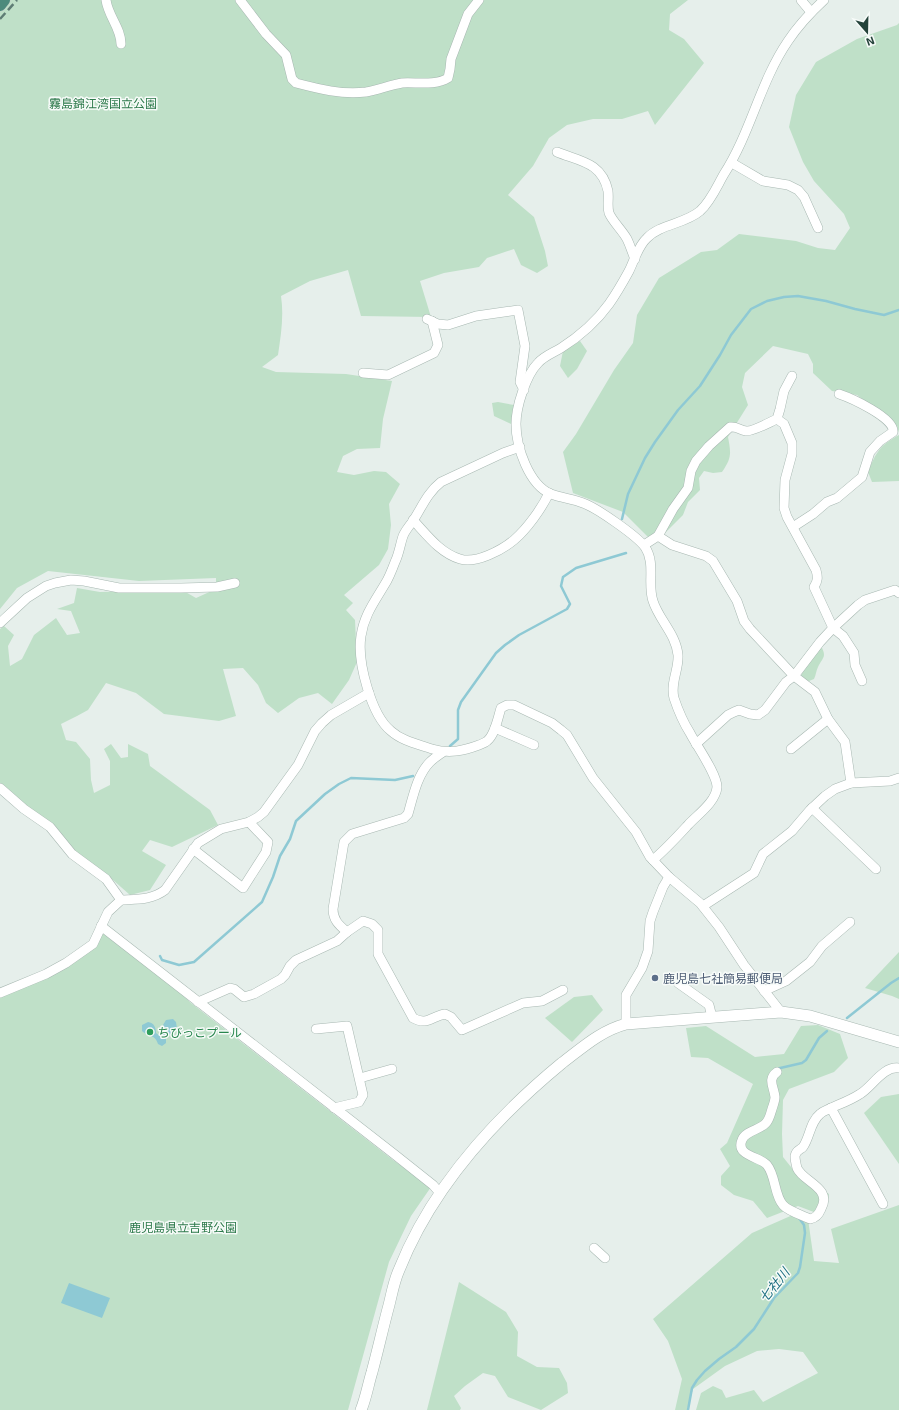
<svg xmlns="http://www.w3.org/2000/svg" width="899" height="1410" font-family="'Exo 2','Noto Sans JP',sans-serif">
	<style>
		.green { fill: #bfe0c8 }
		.water { fill: #8ec9d4 }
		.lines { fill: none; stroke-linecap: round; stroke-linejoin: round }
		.stream { stroke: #8ec9d4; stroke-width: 2.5 }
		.minor-casing { stroke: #a8b8b2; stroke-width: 10 }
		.tertiary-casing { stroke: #a8b8b2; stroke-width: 12 }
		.trunk-casing { stroke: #c2cac8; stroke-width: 13 }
		.minor { stroke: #fff; stroke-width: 9 }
		.tertiary { stroke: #fff; stroke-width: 11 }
		.trunk { stroke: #4c8a7c; stroke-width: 12 }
		.rail { stroke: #5f7d75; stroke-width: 2.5; stroke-dasharray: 8 4; stroke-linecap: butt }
		.service-dot { fill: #5c6f8a; stroke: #f7fbf9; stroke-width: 1.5 }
		.leisure-dot { fill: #2e9e5b; stroke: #f7fbf9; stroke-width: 1.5 }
		.labels { text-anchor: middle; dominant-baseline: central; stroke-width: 3; stroke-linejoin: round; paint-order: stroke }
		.park-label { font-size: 12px; fill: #2d7a4b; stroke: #f7fbf9 }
		.service-label { font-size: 12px; fill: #4e5e75; stroke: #f7fbf9; text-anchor: start }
		.leisure-label { font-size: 12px; fill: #27864d; stroke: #f7fbf9; text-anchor: start }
		.water-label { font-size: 13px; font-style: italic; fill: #1c6f80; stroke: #f7fbf9 }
	</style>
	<rect width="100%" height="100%" fill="#e6efeb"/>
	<g class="green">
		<path d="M 0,0 L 688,0 L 670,14 L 669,30 L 684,39 L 704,63 L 655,125 L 648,111 L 622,119 L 593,119 L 567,125 L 549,138 L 533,166 L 508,195 L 534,217 L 545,251 L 548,266 L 537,273 L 521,265 L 514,249 L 487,258 L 479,267 L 444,273 L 420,281 L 431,317 L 361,316 L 348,270 L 310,281 L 281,296 C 284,316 281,335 278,355 L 262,367 L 276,372 L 346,374 L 392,381 L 383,419 L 380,448 L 357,449 L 343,456 L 337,472 L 354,475 L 374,471 L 386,472 L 400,484 L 389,504 L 391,525 L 388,549 L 379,565 L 344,595 L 353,603 L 346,610 L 355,620 L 357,662 L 349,680 L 332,704 L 318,693 L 299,698 L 278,713 L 266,703 L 258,685 L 243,668 L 223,669 L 236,716 L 219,721 L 164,714 L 136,693 L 106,683 L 88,710 L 77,716 L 61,724 L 66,740 L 76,742 L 90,759 L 91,780 L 94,793 L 110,785 L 110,761 L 104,749 L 111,744 L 121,758 L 128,757 L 128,744 L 148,754 L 150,766 L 210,810 L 218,825 L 172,847 L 150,840 L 142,851 L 166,865 L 150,890 L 130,895 L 104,872 L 74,852 L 0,790 L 0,629 L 4,626 L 14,635 L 8,646 L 10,666 L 22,659 L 34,635 L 56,618 L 67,635 L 80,633 L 71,611 L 57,609 L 74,603 L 77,588 L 100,592 L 182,590 L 196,598 L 216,589 L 216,578 L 139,581 L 48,571 L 17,588 L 0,609 Z"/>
		<path d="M 899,23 L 899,433 L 897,426 L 857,395 L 832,391 L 813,373 L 813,364 L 808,354 L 773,346 L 745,373 L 742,387 L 748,405 L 728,437 C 731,453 732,458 722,472 L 713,473 L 704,471 L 699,478 L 700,490 L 688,502 L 683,515 L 661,537 L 651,540 L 623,512 L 573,493 L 563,452 L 576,434 L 614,370 L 633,343 L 637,315 L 659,278 L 701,252 L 717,250 L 739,234 L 796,241 L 818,248 L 835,250 L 850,228 L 844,214 L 814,181 L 803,162 L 789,127 L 796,95 L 816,62 L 857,39 L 897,25 Z"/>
		<polygon points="580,341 587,351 577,369 568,378 560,366 563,351"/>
		<polygon points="498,402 514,405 511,424 494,416 492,403"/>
		<path d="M 899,435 L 899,481 L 872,482 L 868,472 C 876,452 880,445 899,435 Z"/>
		<path d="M 821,646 C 827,657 823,657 818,667 C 816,671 816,675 814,679 L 809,681 L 802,679 L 801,676 L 803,671 Z"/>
		<polygon points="101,932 176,988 191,1003 393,1160 431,1187 411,1216 389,1262 348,1410 0,1410 0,998 63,967"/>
		<polygon points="899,952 899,999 892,996 865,988"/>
		<polygon points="592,995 603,1010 572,1042 545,1018 574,997"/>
		<polygon points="818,1025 840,1034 848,1058 834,1072 789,1089 783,1100 782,1134 783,1157 799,1177 829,1194 827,1206 819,1214 798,1206 767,1218 753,1201 734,1195 721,1185 721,1176 730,1166 720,1149 727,1143 753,1084 708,1058 691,1057 686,1028 706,1026 755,1057 784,1054 801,1026"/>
		<polygon points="899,1094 899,1164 864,1113 881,1097"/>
		<polygon points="899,1205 899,1410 696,1410 701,1393 713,1386 722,1390 726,1398 754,1390 763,1402 818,1373 803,1352 779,1349 757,1351 725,1366 693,1389 687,1410 675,1410 682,1379 668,1341 653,1319 752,1233 795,1214 808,1219 814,1261 839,1263 831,1229"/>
		<polygon points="459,1282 506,1312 518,1332 517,1356 537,1367 559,1368 567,1383 568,1393 541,1410 508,1397 495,1376 483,1373 465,1386 454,1396 461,1408 460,1410 427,1410"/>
	</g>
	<g class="water">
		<path d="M 173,1019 L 176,1022 L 177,1029 C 174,1033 170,1033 166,1038 L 166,1043 L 162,1046 L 158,1044 C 155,1034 148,1037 142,1031 L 142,1025 L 148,1022 C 154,1023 156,1027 156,1033 L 160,1036 L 165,1031 L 163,1025 L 166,1020 Z"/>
		<polygon points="69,1283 110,1298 102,1318 61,1303"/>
	</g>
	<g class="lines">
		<g class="stream">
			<polyline points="622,519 628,494 645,458 655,442 678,410 700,386 720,355 731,335 751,309 767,301 784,297 798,296 826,301 855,309 884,315 899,310"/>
			<polyline points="450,746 458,739 458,710 461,702 496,653 505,645 519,635 567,609 570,604 561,586 563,577 576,568 626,553"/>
			<polyline points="160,956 162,960 179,965 194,962 262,902 273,877 280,856 290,839 296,821 325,794 339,784 351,778 395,780 413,776"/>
			<polyline points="847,1018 891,983 899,978"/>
			<polyline points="776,1069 802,1063 806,1060 819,1038 827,1031"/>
			<polyline points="688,1410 692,1388 697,1380 705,1371 719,1359 736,1347 754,1329 774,1298 798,1273 800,1267 805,1233 804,1225 799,1218"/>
		</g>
		<defs>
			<g id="minor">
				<path d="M 106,0 C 108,16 121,28 121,44"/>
				<path d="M 240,0 L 266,34 L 286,55 L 292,79 L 296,83 C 319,89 342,95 366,92 C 378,90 390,85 402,83 C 416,82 435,86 448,78 L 450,69 L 451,59 L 468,14 L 479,0"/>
				<polyline points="801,0 811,12"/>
				<path d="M 557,152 C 579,161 602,162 608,191 C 609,199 607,206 609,213 C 613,222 622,230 627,239 C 630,245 632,252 635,259"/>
				<polyline points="732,163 763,181 788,185 798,190 804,197 818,228"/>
				<polyline points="427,319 438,324 448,325 476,316 518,310 525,346 520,382 524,390"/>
				<polyline points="363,373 388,375 434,353 438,345 432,321"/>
				<path d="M 777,419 L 784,424 L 792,443 L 792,454 L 785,480 L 784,508 L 787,517 L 816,570 C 818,577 818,581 814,587 L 833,628 L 843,636 L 854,653 L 855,665 L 862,681"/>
				<path d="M 520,447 L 503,453 L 441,482 C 427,493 422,507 413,521 C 409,526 405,531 403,536 C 400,545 399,554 395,562 C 392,570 389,578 385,584 C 375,601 364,615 361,636 C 357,661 371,715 391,731 C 402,741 418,744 432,749 C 449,754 463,751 479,745 C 481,744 485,743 487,741 C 495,735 498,717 501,708 L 507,705 L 514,705 L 552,723 L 561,730 L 567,735 L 593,778 L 636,832 L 650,857 L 669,877 L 700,903 L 719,927 L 744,965 L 781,1012"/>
				<path d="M 413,520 C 427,535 440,553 460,559 C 476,564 502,550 514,540 C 527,529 542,508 549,493"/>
				<path d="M 793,527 L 813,514 L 827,502 L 837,498 L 862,477 L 870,452 L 880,441 L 893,432 C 895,418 851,398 839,394"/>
				<path d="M 658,536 L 673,509 L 688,488 L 691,471 L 696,461 L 709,446 L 730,427 C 737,426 739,430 746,431 C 752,432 770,422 777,419 L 780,409 L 784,391 L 792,376"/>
				<polyline points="644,545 658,536 672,545 706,556 713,561 737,601 744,621 750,629 794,676 815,692 828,719 845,742 851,783"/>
				<polyline points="0,623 27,598 46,586 55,583 71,580 84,581 119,588 181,588 217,587 235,583"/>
				<polyline points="495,728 534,745"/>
				<polyline points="696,744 728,715 734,712 739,710 750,714 758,715 765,710 786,682 794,676 820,642 833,628 858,605 865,600 895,590 899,593"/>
				<polyline points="791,749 828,719"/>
				<path d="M 443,752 C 439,755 434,758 430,762 C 417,775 413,797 408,814 L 404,818 L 352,834 L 344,842 L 333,909 C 333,920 339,925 347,932 L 363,921 L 372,924 L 378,930 L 378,954 L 413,1018 C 427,1026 432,1016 445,1014 L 451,1017 L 462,1030 L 523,1003 L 542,1001 L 563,990"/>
				<polyline points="0,788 24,809 50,827 72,854 106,879 121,900"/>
				<polyline points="812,808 876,869"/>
				<polyline points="193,849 243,888 266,852 268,842 249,822"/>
				<path d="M 653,860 C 666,849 676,838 688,825 C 697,815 716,802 717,787 C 717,774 696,745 690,733 C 683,722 678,710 674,698 C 670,683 679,670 678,655 C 676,634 659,620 653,601 C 647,584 656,563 645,547 C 637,536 597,508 583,503 C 573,499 562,498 551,494 C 529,485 516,447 516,424 C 516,407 526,375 538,363 C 544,356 553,353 561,348 C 580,336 596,322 609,304 C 616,294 623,282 629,271 C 634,261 638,246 647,238 C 660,224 685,224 700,211 C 711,201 717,186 724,174 C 751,132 760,82 788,41 C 798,26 811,12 824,0"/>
				<polyline points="703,906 754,873 763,854 792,831 810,810 825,796 835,789 851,783 890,781 899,778"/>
				<polyline points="101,926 394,1154 433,1185 440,1193"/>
				<polyline points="678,983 709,1005 712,1017"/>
				<polyline points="764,991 786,981 810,962 822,946 850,922"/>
				<path d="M 0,993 L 46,974 L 66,963 L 93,944 L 108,912 L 121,900 C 137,899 152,900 165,890 L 198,843 L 221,829 L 249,822 L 258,817 L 264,812 L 298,765 L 315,731 L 322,723 L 331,715 L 369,693"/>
				<polyline points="198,1002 230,988 234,989 244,997 254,994 281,979 285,975 290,966 296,960 337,941 347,932"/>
				<polyline points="626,1024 626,995 642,968 648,951 650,921 653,912 663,887 669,877"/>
				<polyline points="316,1029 347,1026 363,1095 359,1102 334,1108"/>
				<path d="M 777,1072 C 767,1079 774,1087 775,1097 C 775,1100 774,1103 773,1106 C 771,1111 770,1119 766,1123 C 760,1130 745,1131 742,1140 C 735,1156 761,1157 767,1165 C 776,1176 774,1195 783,1205 C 788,1211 804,1216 810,1219 C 816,1218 819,1214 821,1209 C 833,1188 803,1182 797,1168 C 796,1164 795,1160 795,1156 C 796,1150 800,1150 803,1147 C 810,1137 810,1122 820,1114 C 823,1111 827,1110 831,1108"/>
				<polyline points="360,1078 392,1069"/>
				<path d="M 883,1204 L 831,1108 C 840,1104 851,1100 860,1094 C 872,1087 883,1066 899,1068"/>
				<polyline points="594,1248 605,1258"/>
			</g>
			<path id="tertiary" d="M 361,1410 C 366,1398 368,1385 372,1372 C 378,1350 383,1327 389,1305 C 392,1293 394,1281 399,1270 C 432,1187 494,1119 562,1063 C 582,1048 600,1031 626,1024 L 781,1012 L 810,1016 L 899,1042"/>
			<polyline id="trunk" points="0,5 4,0"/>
		</defs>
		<use href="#minor" class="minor-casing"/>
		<use href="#tertiary" class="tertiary-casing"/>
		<use href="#trunk" class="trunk-casing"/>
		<use href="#minor" class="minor"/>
		<use href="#tertiary" class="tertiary"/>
		<use href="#trunk" class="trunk"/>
		<polyline class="rail" points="0,19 17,0"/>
	</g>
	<circle class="service-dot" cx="655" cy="978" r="4"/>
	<circle class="leisure-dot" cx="150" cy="1032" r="4"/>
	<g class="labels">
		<g class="park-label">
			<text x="103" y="103">霧島錦江湾国立公園</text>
			<text x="183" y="1227">鹿児島県立吉野公園</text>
		</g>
		<g class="service-label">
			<text x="663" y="978">鹿児島七社簡易郵便局</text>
		</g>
		<g class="leisure-label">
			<text x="158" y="1032">ちびっこプール</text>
		</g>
		<g class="water-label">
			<text transform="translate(774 1285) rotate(-51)">七社川</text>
		</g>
	</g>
	<g transform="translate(867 32) rotate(160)" stroke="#f7fbf9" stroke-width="3" paint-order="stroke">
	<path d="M0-3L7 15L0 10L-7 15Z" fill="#24423a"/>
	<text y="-6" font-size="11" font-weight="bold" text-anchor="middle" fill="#24423a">N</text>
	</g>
</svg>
